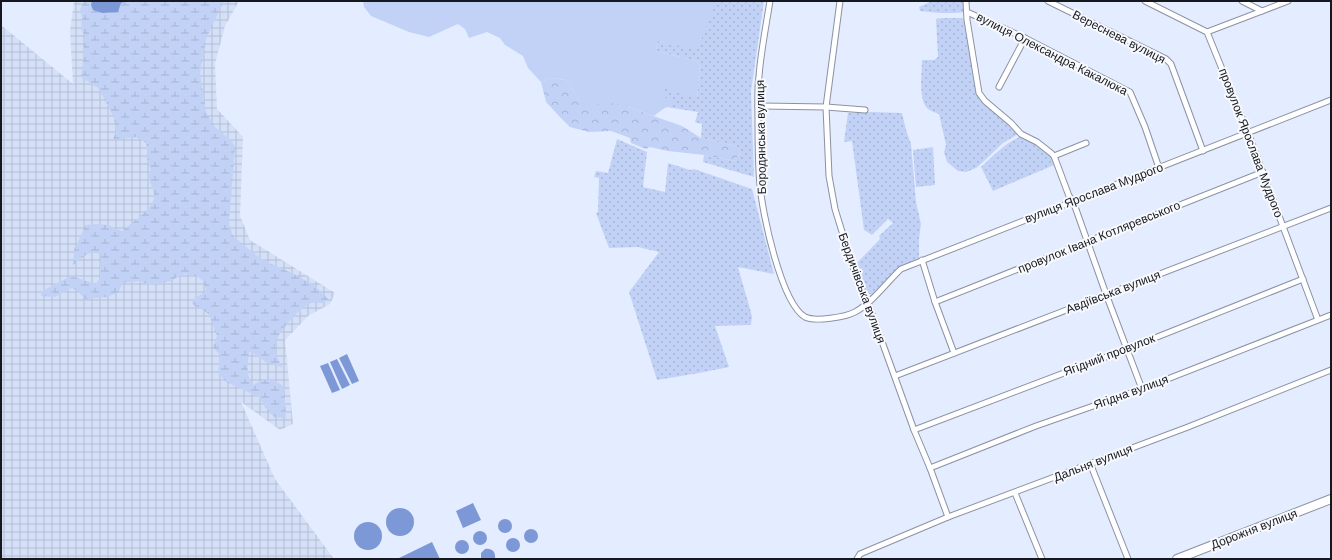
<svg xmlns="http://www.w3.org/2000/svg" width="1332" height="560" font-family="Helvetica,sans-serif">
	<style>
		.industrial { fill: url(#industrial-grid) }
		.grass { fill: #c2d2f6 }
		.forest { fill: url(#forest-crowns) }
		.wetland { fill: url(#wetland-marsh) }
		.garden { fill: url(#garden-dots) }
		.water { fill: #7d98d6 }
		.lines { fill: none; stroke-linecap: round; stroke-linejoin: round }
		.street-casing { stroke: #8b92a3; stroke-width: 7 }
		.primary-casing { stroke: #8b92a3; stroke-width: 10 }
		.street { stroke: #fff; stroke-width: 5 }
		.primary { stroke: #fff; stroke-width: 8 }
		.labels { text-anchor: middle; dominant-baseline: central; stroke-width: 4; stroke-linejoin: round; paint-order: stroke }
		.street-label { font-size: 12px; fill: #15181f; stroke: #f8f9fd }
	</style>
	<defs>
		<pattern id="industrial-grid" width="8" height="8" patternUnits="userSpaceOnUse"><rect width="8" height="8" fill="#d4dff8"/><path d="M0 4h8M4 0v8" fill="none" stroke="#b5bfd4"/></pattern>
		<pattern id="forest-crowns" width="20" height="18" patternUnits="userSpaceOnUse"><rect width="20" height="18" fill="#c2d2f6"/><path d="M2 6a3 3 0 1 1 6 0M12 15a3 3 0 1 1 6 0" fill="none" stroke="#a6b4d2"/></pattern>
		<pattern id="wetland-marsh" width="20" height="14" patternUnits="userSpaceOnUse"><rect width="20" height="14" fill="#c2d2f6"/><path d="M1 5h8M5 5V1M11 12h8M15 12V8" fill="none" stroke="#a6b4d2"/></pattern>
		<pattern id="garden-dots" width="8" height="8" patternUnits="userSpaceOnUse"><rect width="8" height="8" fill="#c2d2f6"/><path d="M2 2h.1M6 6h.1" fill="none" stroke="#a6b4d2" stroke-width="1.8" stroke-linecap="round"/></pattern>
	</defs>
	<rect width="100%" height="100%" fill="#e4ecff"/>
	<polygon class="industrial" points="74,1 239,1 225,26 215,64 217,109 243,137 240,216 250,240 335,293 330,304 308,316 285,340 293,424 280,430 241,402 275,479 334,559 1,559 1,25 73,84 70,31"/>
	<path class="grass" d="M 363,1 L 709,1 L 717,3 L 697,51 L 658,41 L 656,51 L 700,62 L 697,99 C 677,102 670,103 654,116 L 628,107 L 592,108 L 578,98 L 566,80 L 552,78 L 541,82 L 528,68 L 523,56 L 505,45 L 500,38 L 487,32 L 469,38 L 465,29 L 458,24 L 429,37 L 409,32 L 371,16 L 364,7 Z"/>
	<polygon class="forest" points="552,78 566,80 578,98 592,107 604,101 628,107 682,126 701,138 736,146 740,153 735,161 704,155 668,151 650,147 646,149 631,143 630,138 611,131 589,132 570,127 559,116 546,102 541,82"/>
	<path class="wetland" d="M 84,1 L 224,1 L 206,39 L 200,73 L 206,112 L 215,127 L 232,141 L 235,147 L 229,224 L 233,236 L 250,250 L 263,260 L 296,275 L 315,286 L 328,299 L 324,303 C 320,303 315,302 312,303 C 300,306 277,333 275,345 C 274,353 279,361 283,368 L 272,363 L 265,362 L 257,355 L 249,352 C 248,363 245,374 253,385 C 267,377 270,379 284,386 L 286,418 L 274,417 L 267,410 L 259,397 L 226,382 L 218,372 L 220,355 L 213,347 L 217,336 L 209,314 L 192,304 L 193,299 L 205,292 L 206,289 L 203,281 L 197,276 L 184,274 L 170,281 L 151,285 L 139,281 L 122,283 L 119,292 L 107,297 L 85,299 L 78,291 L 72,288 L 55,297 L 41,296 L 42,291 L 71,276 L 96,284 L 100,278 L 101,254 C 89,249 82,258 73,265 L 74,250 L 86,225 L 96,224 L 108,225 L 122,231 C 131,223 152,210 154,198 C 155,190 150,183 147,177 L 151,171 C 146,160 149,154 146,143 L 137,137 L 113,140 L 116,131 L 114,118 L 105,100 L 98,88 L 81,77 C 84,63 83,49 85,36 L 81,29 L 82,18 L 80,9 Z"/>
	<g class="garden">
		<polygon points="709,1 764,1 751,91 754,177 703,162 704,155 735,161 740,153 736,146 701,138 702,124 695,122 698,112 666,107 675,102 664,97 665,88 697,99 700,62 656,51 658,41 697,50 716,3"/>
		<path d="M 932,1 L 965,1 L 966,12 C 950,14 936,13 920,11 L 919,7 Z"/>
		<path d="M 942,18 L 961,18 L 966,20 L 976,90 L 1018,134 L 1003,143 L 984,161 L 976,168 L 966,172 L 958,171 L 947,162 L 944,152 L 946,145 L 939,114 C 936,113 931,111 928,109 C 918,101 922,72 922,60 L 934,60 L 938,57 L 936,19 Z"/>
		<polygon points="872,112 902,113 906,130 911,144 916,202 921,224 919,239 919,258 900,267 871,294 869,294 866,290 856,264 880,239 879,236 893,223 888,219 872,235 864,230 852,141 844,142 848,113"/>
		<path d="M 1022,136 L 1035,143 L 1051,156 L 1054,165 L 993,191 L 981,167 C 993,156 1006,142 1022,136 Z"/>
		<polygon points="617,139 647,152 643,187 665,192 668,163 690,170 694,169 752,189 774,274 738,267 752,316 751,325 715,326 729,367 699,373 657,380 629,292 659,252 638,247 609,248 596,213 598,212 599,178 594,177 596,171 608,173"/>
		<polygon points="933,147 935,185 916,187 913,150"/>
	</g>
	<g class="water">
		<polygon points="92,1 128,1 121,3 118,12 102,13 93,10 91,5"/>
		<polygon points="347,354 359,381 352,384 339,358"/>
		<polygon points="337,359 350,385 342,389 330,362"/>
		<polygon points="328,363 340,390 332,393 320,366"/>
		<polygon points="473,503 481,520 463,528 456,511"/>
		<circle cx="400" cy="522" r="14"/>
		<circle cx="505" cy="526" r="7"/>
		<circle cx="368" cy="536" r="14"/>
		<circle cx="531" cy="536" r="7"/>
		<circle cx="480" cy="538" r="7"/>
		<circle cx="513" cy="545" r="7"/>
		<circle cx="462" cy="547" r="7"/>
		<polygon points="432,542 440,559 397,559"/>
		<path d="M 485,549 C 492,548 496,552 495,559 L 481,559 L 481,553 Z"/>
	</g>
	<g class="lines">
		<defs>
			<g id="street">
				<path d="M 770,1 C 766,26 761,51 759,76 C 757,91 758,106 758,121 C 758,142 758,164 760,185 C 762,212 781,303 805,317 C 815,322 846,317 855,312 C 872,303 887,282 901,269 L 1331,100"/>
				<polyline points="840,1 826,107 829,176 835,209 856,277 868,303 914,430 930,468 948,517"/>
				<polyline points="966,1 967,20 979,93 985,101 1011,123 1021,134 1037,142 1051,153 1054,156 1069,196 1073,201 1106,294 1142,389"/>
				<polyline points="1048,1 1166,59 1171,64 1203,151"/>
				<polyline points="1145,1 1207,32 1248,133 1318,320"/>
				<polyline points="1242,1 1262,11 1288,1"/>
				<polyline points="967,12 1025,38 1130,92 1145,127 1159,168"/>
				<polyline points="1207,32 1262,11"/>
				<polyline points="999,87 1025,38"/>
				<polyline points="758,106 826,107 865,110"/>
				<polyline points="1054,156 1086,143"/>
				<polyline points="922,260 935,302 954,353"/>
				<polyline points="935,302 1263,172"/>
				<polyline points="895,376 1331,208"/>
				<polyline points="914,430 1127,349 1303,279"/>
				<polyline points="1090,463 1128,559"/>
				<polyline points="930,468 1036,426 1142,389 1331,315"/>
				<polyline points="1015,493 1042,559"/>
				<polyline points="857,559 860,554 948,517 1188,427 1331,370"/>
			</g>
			<polyline id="primary" points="1177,559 1331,499"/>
		</defs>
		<use href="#street" class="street-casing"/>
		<use href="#primary" class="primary-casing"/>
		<use href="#street" class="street"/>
		<use href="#primary" class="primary"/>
	</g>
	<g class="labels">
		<g class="street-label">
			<text transform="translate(1119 37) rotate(27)">Вереснева вулиця</text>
			<text transform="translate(1052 54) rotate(27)">вулиця Олександра Какалюка</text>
			<text transform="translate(761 137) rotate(-91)">Бородянська вулиця</text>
			<text transform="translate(1251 143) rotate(69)">провулок Ярослава Мудрого</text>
			<text transform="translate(1094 193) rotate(-21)">вулиця Ярослава Мудрого</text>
			<text transform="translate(1099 237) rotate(-22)">провулок Івана Котляревського</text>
			<text transform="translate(862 288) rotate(70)">Бердичівська вулиця</text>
			<text transform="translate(1113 292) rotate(-21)">Авдіївська вулиця</text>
			<text transform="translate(1109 355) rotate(-21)">Ягідний провулок</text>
			<text transform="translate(1131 392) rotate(-20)">Ягідна вулиця</text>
			<text transform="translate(1093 463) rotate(-21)">Дальня вулиця</text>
			<text transform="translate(1254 529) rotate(-21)">Дорожня вулиця</text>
		</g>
	</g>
	<rect width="1332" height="560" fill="none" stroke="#15181f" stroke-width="4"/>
</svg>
